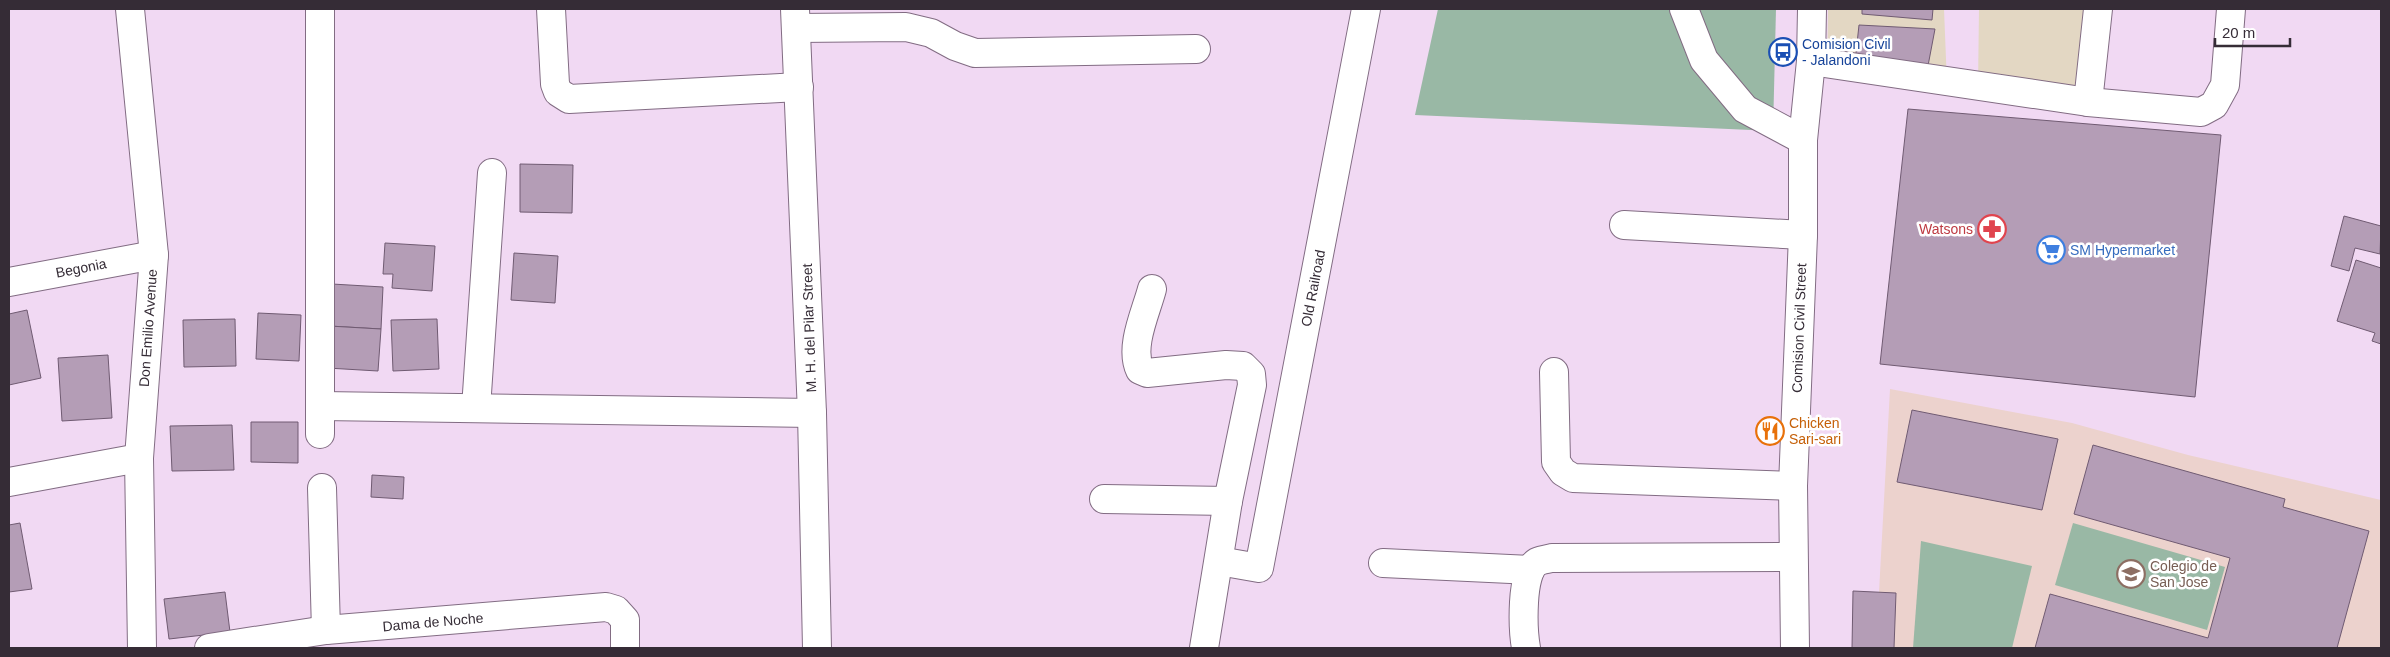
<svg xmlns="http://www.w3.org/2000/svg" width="2390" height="657" font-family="Helvetica,sans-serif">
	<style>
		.commercial { fill: #e3d7c3 }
		.education { fill: #ecd2cd }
		.green { fill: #99b8a5 }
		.building { fill: #b49db6; stroke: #705b72 }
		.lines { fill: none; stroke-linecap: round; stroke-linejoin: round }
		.minor-casing { stroke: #826c83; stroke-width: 30 }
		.major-casing { stroke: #826c83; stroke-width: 30 }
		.minor { stroke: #fff; stroke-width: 28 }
		.major { stroke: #fff; stroke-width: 28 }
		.labels { text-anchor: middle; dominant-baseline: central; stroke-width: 5; stroke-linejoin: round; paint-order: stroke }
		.transit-label { font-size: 14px; fill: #164399; stroke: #fff; text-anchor: start }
		.health-label { font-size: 14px; fill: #be3a42; stroke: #fff; text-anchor: end }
		.shop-label { font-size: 14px; fill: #366cbe; stroke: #fff; text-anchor: start }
		.street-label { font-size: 14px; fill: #352c36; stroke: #fff }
		.food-label { font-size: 14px; fill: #c56008; stroke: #fff; text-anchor: start }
		.education-label { font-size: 14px; fill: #785e54; stroke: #fff; text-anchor: start }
	</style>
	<rect width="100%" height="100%" fill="#f1d9f3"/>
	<g class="commercial">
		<polygon points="1828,9 1944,9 1947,84 1827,74"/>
		<polygon points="1979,9 2084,9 2078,88 1978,85"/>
	</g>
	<polygon class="education" points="1890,389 2072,423 2188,455 2381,500 2381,648 1876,648"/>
	<g class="green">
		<polygon points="1438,9 1776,9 1773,131 1415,115"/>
		<polygon points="2073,523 2225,567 2207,630 2055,585"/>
		<polygon points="1921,541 2032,566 2012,648 1913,648"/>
	</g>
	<g class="building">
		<polygon points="1862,9 1933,9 1932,20 1862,14"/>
		<polygon points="1859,25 1935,29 1927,71 1855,62"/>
		<polygon points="1908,109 2221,135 2195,397 1880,364"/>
		<polygon points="520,164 573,165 572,213 520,212"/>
		<polygon points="2344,216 2381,226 2380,254 2355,248 2349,271 2331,266"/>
		<polygon points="385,243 435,246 432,291 392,288 393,274 383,274"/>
		<polygon points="514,253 558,256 555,303 511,300"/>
		<polygon points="2356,260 2381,268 2381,344 2372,341 2375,333 2337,321"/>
		<polygon points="332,284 383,287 381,329 329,326"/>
		<polygon points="27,310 41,378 9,385 9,314"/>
		<polygon points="258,313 301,315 299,361 256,359"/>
		<polygon points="235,319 236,366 184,367 183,320"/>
		<polygon points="437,319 439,369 393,371 391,320"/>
		<polygon points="329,326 381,329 378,371 327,368"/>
		<polygon points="108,355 112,418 62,421 58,358"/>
		<polygon points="1912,410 2058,439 2042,510 1897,482"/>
		<polygon points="251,422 298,422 298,463 251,462"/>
		<polygon points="232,425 234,470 172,471 170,426"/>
		<polygon points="2093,445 2285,499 2283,507 2369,531 2337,648 2035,648 2050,594 2208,638 2230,558 2074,514"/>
		<polygon points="372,475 404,477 403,499 371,497"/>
		<polygon points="20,523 32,589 9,592 9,525"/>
		<polygon points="1853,591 1896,593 1894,648 1852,648"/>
		<polygon points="225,592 230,632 169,639 164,599"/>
	</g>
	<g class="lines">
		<defs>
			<g id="minor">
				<polyline points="130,9 154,255 139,458 142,648"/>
				<polyline points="320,9 320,434"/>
				<polyline points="551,9 555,84 558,92 569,99 799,87"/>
				<polyline points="795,9 812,413 817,648"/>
				<polyline points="1684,9 1704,60 1745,109 1803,140"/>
				<polyline points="797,28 906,27 931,33 955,46 975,53 1196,49"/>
				<polyline points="1811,61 2088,102 2201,112 2214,105 2225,85 2231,9"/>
				<polyline points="2088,102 2098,9"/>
				<polyline points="1624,225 1803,235"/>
				<polyline points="9,282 154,255"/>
				<path d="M 1152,289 C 1146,312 1129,347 1140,370 L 1147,373 L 1226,365 L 1243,366 L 1251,374 L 1252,385 L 1228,501 L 1204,648"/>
				<polyline points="1554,372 1556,462 1563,472 1573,478 1793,486"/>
				<polyline points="322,406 812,413"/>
				<polyline points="476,408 492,173"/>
				<polyline points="9,482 139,458"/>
				<polyline points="322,488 326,630"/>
				<polyline points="1104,499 1228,501"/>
				<polyline points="1219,561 1259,568 1366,9"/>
				<polyline points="1383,563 1530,570"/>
				<polyline points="209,648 326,630 606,607 616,610 625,620 625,648"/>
				<path d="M 1526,648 C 1523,631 1520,572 1537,562 C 1541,560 1547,559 1552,558 L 1793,557"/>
			</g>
			<polyline id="major" points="1795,648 1793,486 1803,235 1803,140 1811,61 1812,9"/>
		</defs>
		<use href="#minor" class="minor-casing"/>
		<use href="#major" class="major-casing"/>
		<use href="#minor" class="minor"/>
		<use href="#major" class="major"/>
	</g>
	<defs>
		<symbol id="bus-ring" viewBox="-11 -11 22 22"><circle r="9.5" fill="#fff" stroke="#1a4fb4" stroke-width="1.5"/><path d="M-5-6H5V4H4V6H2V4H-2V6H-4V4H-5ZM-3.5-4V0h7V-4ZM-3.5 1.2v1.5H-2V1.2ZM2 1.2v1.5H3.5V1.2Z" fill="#1a4fb4"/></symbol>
		<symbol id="pharmacy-ring" viewBox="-11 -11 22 22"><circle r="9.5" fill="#fff" stroke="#e0444e" stroke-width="1.5"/><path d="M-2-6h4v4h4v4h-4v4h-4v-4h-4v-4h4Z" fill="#e0444e"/></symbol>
		<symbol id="supermarket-ring" viewBox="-11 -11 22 22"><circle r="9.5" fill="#fff" stroke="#3f7fe0" stroke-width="1.5"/><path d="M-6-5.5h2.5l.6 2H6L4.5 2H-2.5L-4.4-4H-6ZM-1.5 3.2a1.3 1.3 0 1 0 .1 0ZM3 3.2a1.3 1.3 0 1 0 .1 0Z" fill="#3f7fe0"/></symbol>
		<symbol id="restaurant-ring" viewBox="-11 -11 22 22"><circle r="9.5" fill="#fff" stroke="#e8710a" stroke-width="1.5"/><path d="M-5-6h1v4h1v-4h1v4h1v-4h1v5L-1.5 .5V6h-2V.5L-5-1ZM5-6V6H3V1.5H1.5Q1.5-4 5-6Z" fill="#e8710a"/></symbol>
		<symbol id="university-ring" viewBox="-11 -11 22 22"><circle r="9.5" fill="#fff" stroke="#8d6e63" stroke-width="1.5"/><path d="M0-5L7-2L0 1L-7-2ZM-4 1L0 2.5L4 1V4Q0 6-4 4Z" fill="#8d6e63"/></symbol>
	</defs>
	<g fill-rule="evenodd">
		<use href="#bus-ring" x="1767" y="36" width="32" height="32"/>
		<use href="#pharmacy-ring" x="1976" y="213" width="32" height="32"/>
		<use href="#supermarket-ring" x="2035" y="234" width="32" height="32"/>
		<use href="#restaurant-ring" x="1754" y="415" width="32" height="32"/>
		<use href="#university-ring" x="2115" y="558" width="32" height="32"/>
	</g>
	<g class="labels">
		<g class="transit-label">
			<text x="1802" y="44">Comision Civil<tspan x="1802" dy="16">- Jalandoni</tspan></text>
		</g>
		<g class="health-label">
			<text x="1973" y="229">Watsons</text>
		</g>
		<g class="shop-label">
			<text x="2070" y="250">SM Hypermarket</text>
		</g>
		<g class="street-label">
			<text transform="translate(81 268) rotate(-11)">Begonia</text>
			<text transform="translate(1313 288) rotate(-79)">Old Railroad</text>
			<text transform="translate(148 328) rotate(-86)">Don Emilio Avenue</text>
			<text transform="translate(809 328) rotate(-92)">M. H. del Pilar Street</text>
			<text transform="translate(1799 328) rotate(-88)">Comision Civil Street</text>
			<text transform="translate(433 622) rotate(-5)">Dama de Noche</text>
		</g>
		<g class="food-label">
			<text x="1789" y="423">Chicken<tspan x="1789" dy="16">Sari-sari</tspan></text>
		</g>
		<g class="education-label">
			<text x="2150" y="566">Colegio de<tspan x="2150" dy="16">San Jose</tspan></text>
		</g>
	</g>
	<rect width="2390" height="657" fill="none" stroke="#352c36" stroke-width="20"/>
	<path d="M2215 38v8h75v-8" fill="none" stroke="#352c36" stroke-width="2.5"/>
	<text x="2222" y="38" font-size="15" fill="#352c36" stroke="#ffffff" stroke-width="4" paint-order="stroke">20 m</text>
</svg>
